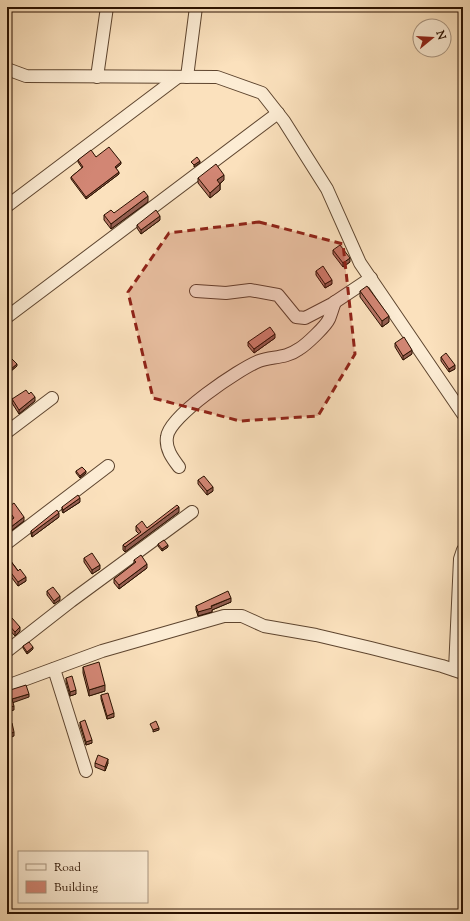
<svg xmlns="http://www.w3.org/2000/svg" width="470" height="921" font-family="'Sorts Mill Goudy',serif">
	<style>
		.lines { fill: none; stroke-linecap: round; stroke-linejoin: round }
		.minor-casing { stroke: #5e452f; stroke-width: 14 }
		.minor { stroke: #fcecd4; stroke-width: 12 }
		.wall { fill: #b57364; stroke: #2a1100 }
		.shaded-wall { fill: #935e51; stroke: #2a1100 }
		.building { fill: #d28674; stroke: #2a1100 }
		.marked { fill: #8f2418; fill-opacity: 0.2; stroke: #8f2418; stroke-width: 3; stroke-dasharray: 8 5; stroke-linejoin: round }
	</style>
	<rect width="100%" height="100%" fill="#fbe1bd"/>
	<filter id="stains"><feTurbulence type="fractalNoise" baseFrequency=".005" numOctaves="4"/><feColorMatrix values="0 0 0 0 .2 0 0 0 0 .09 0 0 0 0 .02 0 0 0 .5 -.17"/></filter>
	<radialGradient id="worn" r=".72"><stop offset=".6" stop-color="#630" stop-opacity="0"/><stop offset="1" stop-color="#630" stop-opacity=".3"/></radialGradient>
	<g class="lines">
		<defs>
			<g id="minor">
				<polyline points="7,69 26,76 217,77 262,93 284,121 327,189 360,263 463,414"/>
				<polyline points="97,77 107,7"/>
				<polyline points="187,77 196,7"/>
				<polyline points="7,206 178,77"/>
				<polyline points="196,291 226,293 250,290 278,295 296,317 305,318 332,304 371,278"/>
				<polyline points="7,317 278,113"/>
				<polyline points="7,432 52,398"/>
				<path d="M 179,467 C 173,459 165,449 167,437 C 169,416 239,369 259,361 C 272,356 285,359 299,349 C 306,345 326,326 329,319 C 331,314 333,307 335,302"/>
				<polyline points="7,543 108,466"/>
				<polyline points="7,651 71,601 192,512"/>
				<polyline points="54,669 86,771"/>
				<polyline points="455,670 460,559 463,550"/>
				<polyline points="7,686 102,651 224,616 242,616 264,626 316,635 371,648 442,666 463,673"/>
			</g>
		</defs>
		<use href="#minor" class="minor-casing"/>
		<use href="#minor" class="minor"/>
	</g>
	<g class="wall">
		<polygon points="96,157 121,164 116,168 119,174 86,199 71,179 71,177 82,168 78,162 78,160"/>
		<polygon points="198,178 224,180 220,184 220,190 210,198 198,183"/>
		<polygon points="148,202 111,229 104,220 104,215 114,213"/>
		<polygon points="160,220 141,234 137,228 137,225"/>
		<polygon points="333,250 350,262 343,267 333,254"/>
		<polygon points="316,271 332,284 325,288 316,275"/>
		<polygon points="360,291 389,322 382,327 360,297"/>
		<polygon points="275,338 254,353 248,346 248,342"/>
		<polygon points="395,343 412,354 403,360 395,347"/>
		<polygon points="441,357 455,369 449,372 441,361"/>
		<polygon points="7,363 17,366 11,371 7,366"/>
		<polygon points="463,389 463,396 461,394 461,390"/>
		<polygon points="29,394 35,401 19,414 12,403 12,399"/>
		<polygon points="76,471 86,473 80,478 76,473"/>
		<polygon points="198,480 213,491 207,495 198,484"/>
		<polygon points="80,502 63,513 62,511 62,507"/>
		<polygon points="7,508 24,521 7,534 7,523 12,519 7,512"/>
		<polygon points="179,512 125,552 123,550 123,545 139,534 136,531 136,526 147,528"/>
		<polygon points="59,517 32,537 31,534 31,531"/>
		<polygon points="158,544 168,547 162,551 158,546"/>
		<polygon points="7,556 26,581 18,586 9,574 7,575"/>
		<polygon points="84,558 100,569 92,574 84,562"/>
		<polygon points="134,560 147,568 119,589 114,583 114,579 134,564"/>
		<polygon points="47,591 60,600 54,604 47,595"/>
		<polygon points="231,602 212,610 212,612 198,616 196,610 196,606"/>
		<polygon points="7,622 20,631 15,636 7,627"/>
		<polygon points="23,646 33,649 27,654 23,648"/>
		<polygon points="83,667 105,691 89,696 83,673"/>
		<polygon points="66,678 76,694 70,696 66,682"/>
		<polygon points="101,695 114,717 107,719 101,699"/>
		<polygon points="80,722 92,743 86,745 80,726"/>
		<polygon points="95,763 108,763 105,771 95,767"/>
	</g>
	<g class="shaded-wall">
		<polygon points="200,161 200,163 194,167 194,165"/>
		<polygon points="121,162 121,164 115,169 115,167"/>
		<polygon points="119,172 119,174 86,199 86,197"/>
		<polygon points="224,175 224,180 217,186 217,180"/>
		<polygon points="220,184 220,190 210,198 210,193"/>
		<polygon points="148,196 148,202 111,229 111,224"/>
		<polygon points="160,216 160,220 141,234 141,230"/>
		<polygon points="350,258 350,262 343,267 343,263"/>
		<polygon points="332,280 332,284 325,288 325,284"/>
		<polygon points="389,316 389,322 382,327 382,321"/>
		<polygon points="275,334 275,338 254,353 254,349"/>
		<polygon points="412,350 412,354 403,360 403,356"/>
		<polygon points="17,364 17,366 11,371 11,369"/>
		<polygon points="455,365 455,369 449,372 449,369"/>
		<polygon points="35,397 35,401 19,414 19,410"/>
		<polygon points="86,471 86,473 80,478 80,476"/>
		<polygon points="213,487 213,491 207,495 207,491"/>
		<polygon points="80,498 80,502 63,513 63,510"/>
		<polygon points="179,507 179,512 125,552 125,547"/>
		<polygon points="59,513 59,517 32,537 32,533"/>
		<polygon points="24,517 24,521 7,534 7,530"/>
		<polygon points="168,545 168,547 162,551 162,549"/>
		<polygon points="147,564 147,568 119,589 119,585"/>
		<polygon points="100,565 100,569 92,574 92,570"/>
		<polygon points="9,570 9,574 7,575 7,571"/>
		<polygon points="26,577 26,581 18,586 18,582"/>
		<polygon points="60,596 60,600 54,604 54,601"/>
		<polygon points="231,598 231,602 212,610 212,612 198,616 198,612"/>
		<polygon points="20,627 20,631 15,636 15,632"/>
		<polygon points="33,647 33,649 27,654 27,652"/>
		<polygon points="105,685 105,691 89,696 89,690"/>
		<polygon points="76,690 76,694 70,696 70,692"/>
		<polygon points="29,694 29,697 12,703 12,699"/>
		<polygon points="14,706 14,710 7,712 7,708"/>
		<polygon points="114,713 114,717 107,719 107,716"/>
		<polygon points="159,728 159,730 153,732 153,730"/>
		<polygon points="14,732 14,736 7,739 7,735"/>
		<polygon points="92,740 92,743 86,745 86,742"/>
		<polygon points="108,759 108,763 105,771 105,767"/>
	</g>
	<g class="building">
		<polygon points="109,147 121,162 115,167 119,172 86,197 71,177 83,167 78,160 91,150 96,157"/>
		<polygon points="197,157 200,161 194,165 191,162"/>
		<polygon points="216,164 224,175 217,180 220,184 210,193 198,178"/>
		<polygon points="144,191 148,196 111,224 104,215 111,210 114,213"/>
		<polygon points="156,210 160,216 141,230 137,225"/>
		<polygon points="340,245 350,258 343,263 333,250"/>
		<polygon points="323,266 332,280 325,284 316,271"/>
		<polygon points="367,286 389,316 382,321 360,291"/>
		<polygon points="270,327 275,334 254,349 248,342"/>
		<polygon points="404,337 412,350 403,356 395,343"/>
		<polygon points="446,353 455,365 449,369 441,357"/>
		<polygon points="12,359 17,364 11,369 7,364 7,363"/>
		<polygon points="26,390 29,394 31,392 35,397 19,410 12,399"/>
		<polygon points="82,467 86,471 80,476 76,471"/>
		<polygon points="204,476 213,487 207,491 198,480"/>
		<polygon points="78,495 80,498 63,510 62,507"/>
		<polygon points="14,503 24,517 7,530 7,523 14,518 7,508"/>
		<polygon points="177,505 179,507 125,547 123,545 141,532 136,526 142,521 147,528"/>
		<polygon points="57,510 59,513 32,533 31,531"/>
		<polygon points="164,540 168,545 162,549 158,544"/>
		<polygon points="92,553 100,565 92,570 84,558"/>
		<polygon points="141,555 147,564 119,585 114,579 136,562 134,560"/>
		<polygon points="7,556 18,571 20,569 26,577 18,582 9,570 7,571"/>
		<polygon points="53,587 60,596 54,601 47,591"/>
		<polygon points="228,591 231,598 211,606 212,608 198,612 196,606"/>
		<polygon points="12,618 20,627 15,632 7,623 7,622"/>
		<polygon points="29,642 33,647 27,652 23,646"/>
		<polygon points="99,662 105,685 89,690 83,667"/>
		<polygon points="72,676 76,690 70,692 66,678"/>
		<polygon points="26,685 29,694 12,699 14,706 7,708 7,691"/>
		<polygon points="108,693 114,713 107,716 101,695"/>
		<polygon points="85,720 92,740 86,742 80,722"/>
		<polygon points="156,721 159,728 153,730 150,724"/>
		<polygon points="12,723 14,732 7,735 7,725"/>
		<polygon points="98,755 108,759 105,767 95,763"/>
	</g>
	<path class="marked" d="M 259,222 L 343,244 L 355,354 L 318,416 L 240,421 L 153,398 L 128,292 L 169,233 Z"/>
	<rect width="470" height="921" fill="none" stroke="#fbe1bd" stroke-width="24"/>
	<rect x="8" y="8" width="454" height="905" fill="none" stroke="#2a1100" stroke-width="2"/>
	<rect x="12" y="12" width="446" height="897" fill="none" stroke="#2a1100"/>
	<rect x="18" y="851" width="130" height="52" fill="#fcecd4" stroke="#a8947f"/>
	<rect x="26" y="864" width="20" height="6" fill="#fcecd4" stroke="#a8947f"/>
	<text x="54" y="871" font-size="12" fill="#2a1100">Road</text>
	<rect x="26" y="881" width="20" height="12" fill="#d28674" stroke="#a8947f"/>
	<text x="54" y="891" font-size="12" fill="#2a1100">Building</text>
	<g transform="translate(432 38) rotate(72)"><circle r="19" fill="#fcecd4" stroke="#a8947f"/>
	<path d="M0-3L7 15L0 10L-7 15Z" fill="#8f2418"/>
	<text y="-6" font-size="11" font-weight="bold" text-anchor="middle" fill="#2a1100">N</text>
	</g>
	<rect width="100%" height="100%" filter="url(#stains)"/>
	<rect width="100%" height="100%" fill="url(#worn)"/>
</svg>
